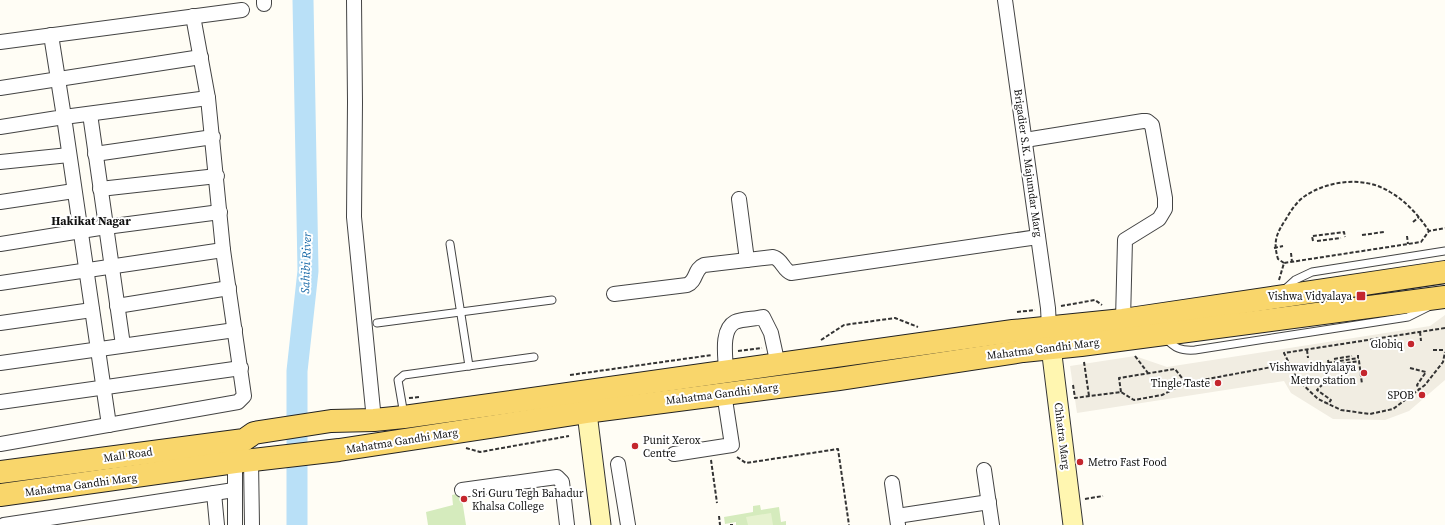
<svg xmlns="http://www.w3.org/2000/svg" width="1445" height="525" font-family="'Source Serif 4',serif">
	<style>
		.green { fill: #d5ebbd }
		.pitch { fill: #e6f2cf }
		.plaza { fill: #f1ede2 }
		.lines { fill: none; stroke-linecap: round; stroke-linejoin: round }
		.river { stroke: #b9e0f7; stroke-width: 21 }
		.lane-casing { stroke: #444; stroke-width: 9 }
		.street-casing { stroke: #444; stroke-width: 16 }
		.secondary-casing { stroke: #333; stroke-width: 21 }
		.primary-casing { stroke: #222; stroke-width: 24 }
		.path { stroke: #333; stroke-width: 2; stroke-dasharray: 4 2; stroke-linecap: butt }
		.lane { stroke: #fff; stroke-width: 7 }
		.street { stroke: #fff; stroke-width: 14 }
		.secondary { stroke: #fff6b0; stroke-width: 19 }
		.primary { stroke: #f9d66b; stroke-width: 22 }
		.poi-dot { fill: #c4262e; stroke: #fff; stroke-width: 1.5 }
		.labels { text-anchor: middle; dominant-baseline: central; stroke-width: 4; stroke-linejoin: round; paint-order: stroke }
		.street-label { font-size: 11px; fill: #111; stroke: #fff }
		.poi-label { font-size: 11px; fill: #111; stroke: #fff; text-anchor: end }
		.neighbourhood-label { font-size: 12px; font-weight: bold; fill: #111; stroke: #fff }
		.water-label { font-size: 12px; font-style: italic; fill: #1768a6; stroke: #fff }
	</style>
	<rect width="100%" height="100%" fill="#fffdf5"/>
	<g class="green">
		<polygon points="461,493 466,525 428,525 426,512 453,505 452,495"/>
		<polygon points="760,505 761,510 779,507 781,522 786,521 786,525 736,525 736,522 725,524 724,517 753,512 753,506"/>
	</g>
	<polygon class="pitch" points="771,513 773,525 748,525 746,517"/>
	<polygon class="plaza" points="1445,315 1445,380 1409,411 1385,420 1333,419 1291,393 1284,381 1077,413 1070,366 1135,356 1167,367 1430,326"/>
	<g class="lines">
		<polyline class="river" points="297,525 297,371 308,271 303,0"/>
		<defs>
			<g id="lane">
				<polyline points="450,244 469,366"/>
				<polyline points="1284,290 1295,280 1312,272 1445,251"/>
				<polyline points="377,323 552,300"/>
				<path d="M 1165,338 C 1175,348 1180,351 1195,350 L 1408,317 L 1428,307"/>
				<polyline points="404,415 398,380 404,375 534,357"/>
			</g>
			<g id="street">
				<polyline points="354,0 355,102 354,217 374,420"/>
				<polyline points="1005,0 1048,308 1049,327"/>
				<polyline points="264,4 264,0"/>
				<polyline points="0,42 242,10"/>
				<polyline points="0,88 201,57"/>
				<polyline points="90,114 123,345"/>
				<polyline points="0,127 64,117 51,35"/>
				<polyline points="1025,140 1143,121 1147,121 1152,125 1165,198 1165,209 1159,219 1125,240 1123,320"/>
				<polyline points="95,154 213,137"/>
				<polyline points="0,162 69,155"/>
				<polyline points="100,189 217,176"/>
				<polyline points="739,199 747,260"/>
				<polyline points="0,202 74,191"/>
				<polyline points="0,244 106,227 220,212"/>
				<polyline points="0,283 223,250"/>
				<path d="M 614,294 L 687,285 C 697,281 694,269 704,265 L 773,257 C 782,259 783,270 791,273 L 1038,237"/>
				<polyline points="117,306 229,288"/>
				<polyline points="0,323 92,310"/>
				<polyline points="0,363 235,330"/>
				<path d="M 726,372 C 726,359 720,330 735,322 C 742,319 755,319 763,317 L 771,333 L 778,365"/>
				<polyline points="0,402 241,368"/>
				<polyline points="109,425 64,117 208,98"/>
				<polyline points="0,444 238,402 244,396 223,250 208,98 193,16"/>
				<polyline points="674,454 732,445 724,393"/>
				<polyline points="251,461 252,525"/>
				<polyline points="235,462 235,525"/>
				<polyline points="618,464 628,525"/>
				<polyline points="984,470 992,525"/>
				<polyline points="892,483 898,525"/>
				<polyline points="462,490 557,477 562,482 567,525"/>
				<polyline points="214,493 217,525"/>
				<polyline points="897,516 989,502"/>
				<polyline points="4,525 234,490"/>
			</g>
			<g id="secondary">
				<polyline points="1051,347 1073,525"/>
				<polyline points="585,397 601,525"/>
			</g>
			<g id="primary">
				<polyline points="0,472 244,440 254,433 331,421 374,420 404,417 1013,331 1123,320 1445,272"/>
				<polyline points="0,495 235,462 339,450 587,412 839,379 1023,351 1081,345 1445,297"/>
			</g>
		</defs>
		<use href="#lane" class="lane-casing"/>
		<use href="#street" class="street-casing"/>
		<use href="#secondary" class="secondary-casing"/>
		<use href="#primary" class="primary-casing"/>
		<g class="path">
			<polyline points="1413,222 1419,217"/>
			<polyline points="1362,235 1384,232"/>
			<polyline points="1407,236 1408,244"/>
			<polyline points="1313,241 1312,236 1344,232 1345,237"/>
			<polyline points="1317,241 1341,238"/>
			<polyline points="1274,248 1283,246"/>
			<polyline points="1291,253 1292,262"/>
			<path d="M 1284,263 L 1278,259 C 1273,242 1276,234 1286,219 C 1290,212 1297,201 1305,196 C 1329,180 1365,176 1390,192 C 1406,201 1419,216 1429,231"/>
			<polyline points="1279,280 1284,263 1421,242 1429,231 1445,228"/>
			<polyline points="1061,306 1095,300 1102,305"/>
			<polyline points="1017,312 1035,310"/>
			<polyline points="1445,328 1284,353 1297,379 1318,399 1341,410 1370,414 1393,409 1425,385 1443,362 1445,352"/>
			<polyline points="1420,332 1421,341"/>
			<polyline points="821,340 844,325 895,318 918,327"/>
			<polyline points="1307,350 1308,358"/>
			<polyline points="1433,350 1445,350"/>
			<polyline points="738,351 762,348"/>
			<polyline points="1135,356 1148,373"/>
			<polyline points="1334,359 1352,356"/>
			<polyline points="1328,360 1329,366 1359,361 1362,384"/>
			<polyline points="1084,362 1089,396"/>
			<polyline points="1328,363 1358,358 1358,355"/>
			<polyline points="1410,368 1426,372 1417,385 1419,389"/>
			<polyline points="1292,369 1300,367"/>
			<polyline points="570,375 712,355"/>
			<polyline points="1327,380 1317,390 1331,400 1328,404"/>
			<polyline points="1073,385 1075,398 1121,392 1134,400 1162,395 1186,383 1288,364"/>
			<polyline points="1121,392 1119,378 1175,369 1186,383"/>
			<polyline points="409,398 420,397"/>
			<polyline points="466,448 480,452 569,436"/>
			<polyline points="737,457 746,463 838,449 849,525"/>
			<polyline points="711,460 717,503"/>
			<polyline points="1085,499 1103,496"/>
			<polyline points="719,516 720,525"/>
			<polyline points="730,525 733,525"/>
		</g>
		<use href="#lane" class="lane"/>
		<use href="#street" class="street"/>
		<use href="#secondary" class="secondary"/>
		<use href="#primary" class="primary"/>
	</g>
	<g class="poi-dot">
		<rect x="1356" y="291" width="10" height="10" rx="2"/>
		<circle cx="1411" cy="344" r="4"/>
		<circle cx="1364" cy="373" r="4"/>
		<circle cx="1218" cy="383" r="4"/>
		<circle cx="1422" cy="395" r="4"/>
		<circle cx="635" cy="446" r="4"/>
		<circle cx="1080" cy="462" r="4"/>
		<circle cx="464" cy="499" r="4"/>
	</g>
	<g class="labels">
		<g class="street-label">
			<text transform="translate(1028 163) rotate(82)">Brigadier S.K. Majumdar Marg</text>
			<text transform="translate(1043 349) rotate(-7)">Mahatma Gandhi Marg</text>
			<text transform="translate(722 394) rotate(-7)">Mahatma Gandhi Marg</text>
			<text transform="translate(1062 436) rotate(83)">Chhatra Marg</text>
			<text transform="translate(402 441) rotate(-9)">Mahatma Gandhi Marg</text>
			<text transform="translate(128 455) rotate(-8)">Mall Road</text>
			<text transform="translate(81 485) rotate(-8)">Mahatma Gandhi Marg</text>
		</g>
		<g class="poi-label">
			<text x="1352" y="296">Vishwa Vidyalaya</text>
			<text x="1403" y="344">Globiq</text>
			<text x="1356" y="367">Vishwavidhyalaya<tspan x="1356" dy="13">Metro station</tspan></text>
			<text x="1210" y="383">Tingle Taste</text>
			<text x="1414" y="395">SPOB</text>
			<text x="643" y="440" text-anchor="start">Punit Xerox<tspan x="643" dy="13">Centre</tspan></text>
			<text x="1088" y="462" text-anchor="start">Metro Fast Food</text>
			<text x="472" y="493" text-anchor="start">Sri Guru Tegh Bahadur<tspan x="472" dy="13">Khalsa College</tspan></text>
		</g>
		<g class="neighbourhood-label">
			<text x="91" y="221">Hakikat Nagar</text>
		</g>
		<g class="water-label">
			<text transform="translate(306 263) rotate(-88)">Sahibi River</text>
		</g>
	</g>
</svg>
